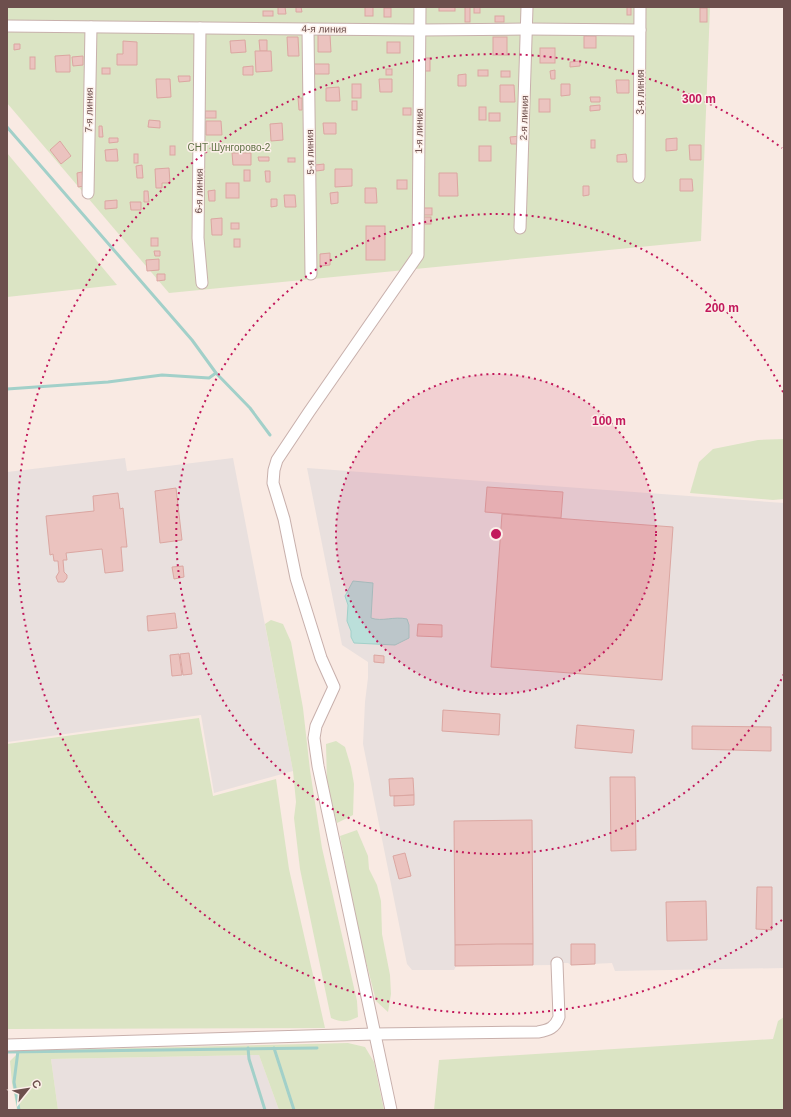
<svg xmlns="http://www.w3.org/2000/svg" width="791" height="1117" font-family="Helvetica,sans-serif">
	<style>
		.industrial { fill: #e9e0de }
		.green { fill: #dbe4c4 }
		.water { fill: #bbdfda; stroke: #a2d0c9 }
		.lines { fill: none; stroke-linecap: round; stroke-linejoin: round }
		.stream { stroke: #a2d0c9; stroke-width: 3 }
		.building { fill: #ebc3bf; stroke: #dba6a1 }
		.minor-casing { stroke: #c8b0ac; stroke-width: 13 }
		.minor { stroke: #fff; stroke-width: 11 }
		.ring { fill: none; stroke: #c2185b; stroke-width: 2; stroke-dasharray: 2 4 }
		.labels { text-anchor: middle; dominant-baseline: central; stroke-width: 3; stroke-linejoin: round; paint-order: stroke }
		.street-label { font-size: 10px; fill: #6d4f4d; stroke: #fcefe9 }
		.park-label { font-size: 10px; fill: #607246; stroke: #fcefe9 }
		.centre { fill: #c2185b; stroke: #fcefe9; stroke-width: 2 }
		.ring-label { font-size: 12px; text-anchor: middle; font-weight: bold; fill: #c2185b; stroke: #fcefe9; stroke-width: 3; stroke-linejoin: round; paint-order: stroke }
	</style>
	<rect width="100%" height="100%" fill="#f9eae3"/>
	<g class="industrial">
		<polygon points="125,458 127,471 233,458 293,771 214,793 201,715 8,742 7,736 7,472"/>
		<polygon points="307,468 784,503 784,968 615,971 612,963 571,965 568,963 557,963 553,965 456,966 454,970 412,970 407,964 363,744 365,702 368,678 368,662 342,645"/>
		<polygon points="259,1055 279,1110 58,1110 51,1059"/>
	</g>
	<g class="green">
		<polygon points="7,7 710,7 701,241 169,293 7,103"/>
		<polygon points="7,153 117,285 7,297"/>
		<polygon points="784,439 784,499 773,500 690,493 699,462 713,449 758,440"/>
		<path d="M 271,620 L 283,624 L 291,642 L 303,708 L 310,770 L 322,848 L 357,1001 L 358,1017 C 347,1022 343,1023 331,1018 L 300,869 L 294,818 L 296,802 L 293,771 L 265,624 Z"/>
		<polygon points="199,718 213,796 276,779 289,869 325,1028 8,1029 7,744"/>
		<polygon points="336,741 345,747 351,767 354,784 353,815 337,823 327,784 326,744"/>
		<polygon points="357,830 368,856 369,869 377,885 381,901 382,934 390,975 391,994 388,1012 376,1001 356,922 340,836"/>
		<polygon points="784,1017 784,1110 434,1110 439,1060 773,1039 778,1021"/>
		<polygon points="348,1043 365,1047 374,1062 384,1110 279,1110 259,1055 51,1059 58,1110 17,1110 12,1083 10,1061 19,1052 49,1050"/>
	</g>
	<path class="water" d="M 353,581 L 373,583 L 371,618 C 382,622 394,616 407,619 L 409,625 L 409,638 L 395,645 L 354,643 L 351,637 L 351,631 L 347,621 L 348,605 L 345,596 Z"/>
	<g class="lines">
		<g class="stream">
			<polyline points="7,127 192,340 216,373 250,408 270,435"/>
			<polyline points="7,389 108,382 162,375 209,378 216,373"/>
			<polyline points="248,1048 249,1059 265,1110"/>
			<polyline points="274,1048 294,1110"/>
			<polyline points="18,1051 14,1082 19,1110"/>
			<polyline points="7,1052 317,1048"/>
		</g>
	</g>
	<g class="building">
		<polygon points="278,7 285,7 286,14 278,14"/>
		<polygon points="296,7 301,7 302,12 296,12"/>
		<rect x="365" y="7" width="8" height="9"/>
		<rect x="439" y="7" width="16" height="4"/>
		<rect x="465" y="7" width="5" height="15"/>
		<rect x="474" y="7" width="6" height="6"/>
		<rect x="627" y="7" width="4" height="8"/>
		<rect x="384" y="8" width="7" height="9"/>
		<rect x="700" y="8" width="7" height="14"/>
		<rect x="263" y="11" width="10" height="5"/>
		<rect x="495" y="16" width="9" height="6"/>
		<polygon points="318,35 330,35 331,52 318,52"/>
		<rect x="584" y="36" width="12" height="12"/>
		<polygon points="287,37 298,37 299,56 288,56"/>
		<rect x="493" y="37" width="14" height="18"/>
		<polygon points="245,40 246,52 231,53 230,41"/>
		<polygon points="259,40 267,40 267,51 260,51"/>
		<polygon points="123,41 137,42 137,65 117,65 117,54 123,54"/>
		<rect x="387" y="42" width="13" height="11"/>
		<polygon points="14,44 20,44 20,49 14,50"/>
		<rect x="540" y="48" width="15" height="15"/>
		<polygon points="255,51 271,51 272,71 256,72"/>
		<polygon points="70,55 70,72 56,72 55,56"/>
		<polygon points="83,56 83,65 73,66 72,57"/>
		<rect x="30" y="57" width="5" height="12"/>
		<rect x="424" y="58" width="6" height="13"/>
		<polygon points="580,61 580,66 570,67 570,62"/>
		<polygon points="314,64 329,64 329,74 315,74"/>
		<polygon points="253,66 253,75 243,75 243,67"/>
		<rect x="102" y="68" width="8" height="6"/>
		<rect x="386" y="69" width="6" height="6"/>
		<rect x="478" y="70" width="10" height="6"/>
		<polygon points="555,70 555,79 551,79 550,71"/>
		<rect x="501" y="71" width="9" height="6"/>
		<polygon points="466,74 466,86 458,86 458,75"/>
		<polygon points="178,76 190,76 190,81 179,82"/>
		<polygon points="156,79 170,79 171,97 157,98"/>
		<polygon points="379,79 392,79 392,92 380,92"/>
		<polygon points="616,80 629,80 629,93 617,93"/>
		<rect x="352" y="84" width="9" height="14"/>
		<polygon points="561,84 570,84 570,95 561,96"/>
		<polygon points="500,85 514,85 515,102 500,102"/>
		<polygon points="339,87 340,101 326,101 326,88"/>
		<polygon points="590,97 600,97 600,102 591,102"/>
		<polygon points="298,98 302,98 302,110 299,110"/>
		<rect x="539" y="99" width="11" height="13"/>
		<rect x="352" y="101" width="5" height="9"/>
		<polygon points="600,105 600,110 590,111 590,106"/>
		<rect x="479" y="107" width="7" height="13"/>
		<rect x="403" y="108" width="8" height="7"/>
		<rect x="205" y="111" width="11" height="7"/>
		<rect x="489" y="113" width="11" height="8"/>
		<polygon points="149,120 160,121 160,128 148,127"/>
		<polygon points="206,121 221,121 222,135 206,135"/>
		<polygon points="282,123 283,140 271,141 270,124"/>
		<polygon points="323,123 336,123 336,134 324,134"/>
		<polygon points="99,126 102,126 103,137 99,137"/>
		<polygon points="521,136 521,144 511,144 510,137"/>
		<polygon points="109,138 118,138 118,142 109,143"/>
		<polygon points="677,138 677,150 666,151 666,139"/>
		<rect x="591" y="140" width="4" height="8"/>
		<polygon points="60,141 71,156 61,164 50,150"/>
		<polygon points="689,145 701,145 701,160 690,160"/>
		<rect x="170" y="146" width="5" height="9"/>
		<rect x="479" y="146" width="12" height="15"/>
		<polygon points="117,149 118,161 106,161 105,150"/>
		<polygon points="232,153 251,153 251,165 233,165"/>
		<rect x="134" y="154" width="4" height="9"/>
		<polygon points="626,154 627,162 617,162 617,155"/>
		<polygon points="258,157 269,157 269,161 259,161"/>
		<rect x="288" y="158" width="7" height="4"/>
		<polygon points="324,164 324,170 316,171 315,165"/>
		<polygon points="142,165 143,178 137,178 136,166"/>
		<polygon points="169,168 170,183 162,183 162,188 156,188 155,169"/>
		<polygon points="335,169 352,169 352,186 335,187"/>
		<rect x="244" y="170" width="6" height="11"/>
		<polygon points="265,171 270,171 270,182 266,182"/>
		<polygon points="82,172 84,186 78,187 77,173"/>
		<polygon points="439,173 457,173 458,196 439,196"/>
		<polygon points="680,179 692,179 693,191 680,191"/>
		<rect x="397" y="180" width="10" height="9"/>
		<rect x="226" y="183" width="13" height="15"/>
		<polygon points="583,186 589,186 589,195 583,196"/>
		<polygon points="365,188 376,188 377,203 365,203"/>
		<polygon points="215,190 215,201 209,201 208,191"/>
		<polygon points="144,191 148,191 149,202 144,202"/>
		<polygon points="338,192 338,203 331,204 330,193"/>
		<polygon points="284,195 295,195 296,207 285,207"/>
		<polygon points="271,199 277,199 277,206 271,207"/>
		<polygon points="117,200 117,208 105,209 105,201"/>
		<polygon points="130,202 141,202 141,210 131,210"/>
		<rect x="422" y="208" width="10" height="7"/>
		<rect x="421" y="217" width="10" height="7"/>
		<polygon points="222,218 222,235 212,235 211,219"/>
		<rect x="231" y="223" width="8" height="6"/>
		<rect x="366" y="226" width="19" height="34"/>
		<rect x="151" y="238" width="7" height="8"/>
		<rect x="234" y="239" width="6" height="8"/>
		<polygon points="154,251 160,251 160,256 155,256"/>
		<polygon points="330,253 330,265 320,266 320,254"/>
		<polygon points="159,259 159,270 147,271 146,260"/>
		<polygon points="157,274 165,274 165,280 157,281"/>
		<polygon points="487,487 563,492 561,518 485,512"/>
		<polygon points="176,488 182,540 160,543 155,491"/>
		<polygon points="118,493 120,509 123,508 127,547 121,547 123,571 105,573 102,549 66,553 67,560 63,560 64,572 67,575 67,578 64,582 58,582 56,577 59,572 58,561 54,561 53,554 50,555 46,516 94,511 93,496"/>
		<polygon points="502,514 673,527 662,680 491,667"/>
		<polygon points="183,566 184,577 174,579 172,567"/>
		<polygon points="175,613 177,628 148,631 147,616"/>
		<polygon points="418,624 442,625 442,637 417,636"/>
		<polygon points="189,653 192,674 183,675 180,654"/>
		<polygon points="179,654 182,675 172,676 170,655"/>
		<polygon points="374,655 384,656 384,663 374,662"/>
		<polygon points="443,710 500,714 499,735 442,731"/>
		<polygon points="577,725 634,730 632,753 575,748"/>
		<polygon points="692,726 771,727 771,751 692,749"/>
		<polygon points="610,777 635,777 636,850 611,851"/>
		<polygon points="413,778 414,795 390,796 389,779"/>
		<polygon points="414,795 414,805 394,806 394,796"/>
		<polygon points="532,820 533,944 455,945 454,821"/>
		<polygon points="405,853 411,876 399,879 393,856"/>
		<polygon points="757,887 772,887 772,930 756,929"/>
		<polygon points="706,901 707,940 667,941 666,902"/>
		<polygon points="496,944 533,944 533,965 455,966 455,945"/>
		<polygon points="571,944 595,944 595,964 571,965"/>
	</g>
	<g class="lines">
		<defs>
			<g id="minor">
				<polyline points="7,26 420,30 527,29 640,30"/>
				<polyline points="200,28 198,238 202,283"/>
				<polyline points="308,29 311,274"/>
				<polyline points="639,177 640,7"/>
				<polyline points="88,193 91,27"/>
				<polyline points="520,228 527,7"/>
				<path d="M 7,1045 L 375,1034 L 538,1032 C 549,1030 555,1028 559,1017 L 557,963"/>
				<polyline points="391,1110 318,766 314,738 316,726 334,687 321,658 296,578 284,519 273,483 274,470 277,460 309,412 418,255 420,7"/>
			</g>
		</defs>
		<use href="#minor" class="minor-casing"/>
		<use href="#minor" class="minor"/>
	</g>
	<circle cx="496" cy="534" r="160" fill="#c2185b" fill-opacity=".12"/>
	<g class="ring">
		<circle cx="496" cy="534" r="160"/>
		<path d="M784 674A320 320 0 1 1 784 394"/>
		<path d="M782 920A480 480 0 1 1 782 148"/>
	</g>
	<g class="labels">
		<g class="street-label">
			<text transform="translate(324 29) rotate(1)">4-я линия</text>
			<text transform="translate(640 92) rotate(-90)">3-я линия</text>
			<text transform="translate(89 110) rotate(-89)">7-я линия</text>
			<text transform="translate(524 118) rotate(-88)">2-я линия</text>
			<text transform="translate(419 131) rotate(-89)">1-я линия</text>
			<text transform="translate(310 152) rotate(-91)">5-я линия</text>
			<text transform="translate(199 191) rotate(-89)">6-я линия</text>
		</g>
		<g class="park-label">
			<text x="229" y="147">СНТ Шунгорово-2</text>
		</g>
	</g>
	<circle cx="496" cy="534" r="6" class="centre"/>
	<g class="ring-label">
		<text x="699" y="103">300 m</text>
		<text x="722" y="312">200 m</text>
		<text x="609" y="425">100 m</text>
	</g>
	<rect width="791" height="1117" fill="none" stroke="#6d4f4d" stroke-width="16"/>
	<g transform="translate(28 1089) rotate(60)" stroke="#fcefe9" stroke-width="3" paint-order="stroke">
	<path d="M0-3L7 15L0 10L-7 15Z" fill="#6d4f4d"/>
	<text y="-6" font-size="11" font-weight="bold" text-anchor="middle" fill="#6d4f4d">С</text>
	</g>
</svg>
